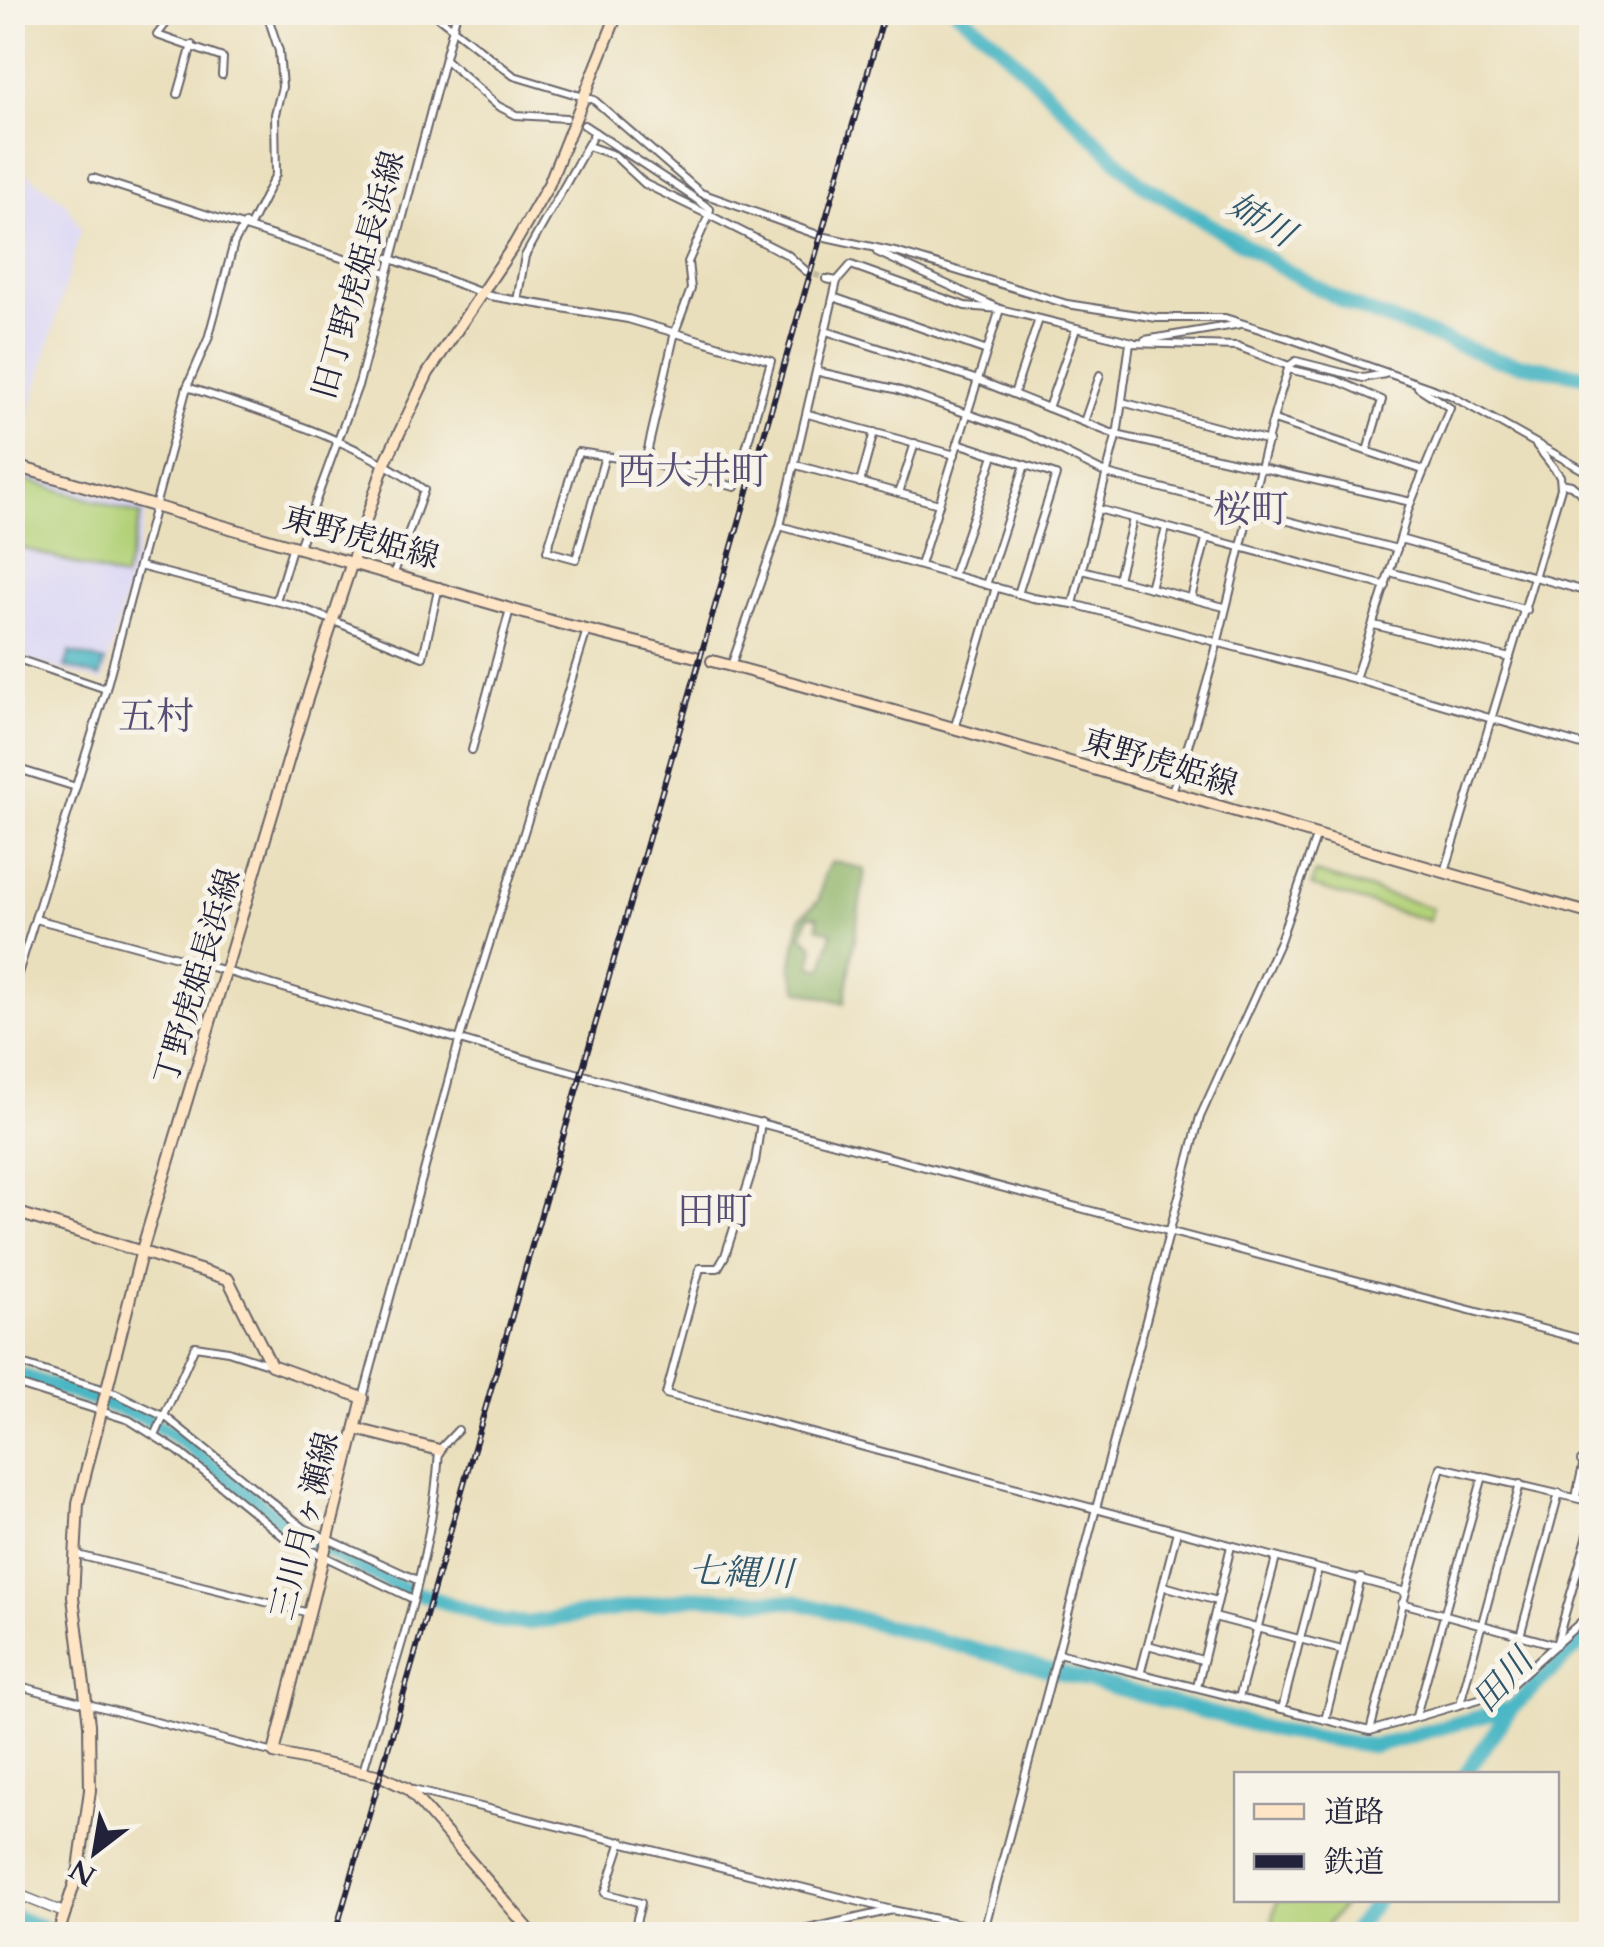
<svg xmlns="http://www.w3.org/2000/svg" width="1604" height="1947" font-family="Cardo,'Noto Serif JP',serif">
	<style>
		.built { fill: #dad6f7 }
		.green { fill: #b3d279; stroke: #6a7a5a; stroke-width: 2.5 }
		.forest { fill: #8eb469; stroke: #586b52; stroke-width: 2.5; fill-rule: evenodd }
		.water { fill: #48b6c4; stroke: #356c80; stroke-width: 2.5 }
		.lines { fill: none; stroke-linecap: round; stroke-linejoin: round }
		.river { stroke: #48b6c4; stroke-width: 15 }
		.minor-tunnel { stroke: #c2b9a2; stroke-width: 6; stroke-dasharray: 6 3; stroke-linecap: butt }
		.minor-casing { stroke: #686468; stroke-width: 10 }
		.tertiary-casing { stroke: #686468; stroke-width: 12 }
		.secondary-casing { stroke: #686468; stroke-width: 14 }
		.minor { stroke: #fff; stroke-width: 6 }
		.tertiary { stroke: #fff; stroke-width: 9 }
		.secondary { stroke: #fde5c5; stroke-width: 10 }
		.rail-casing { stroke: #22223b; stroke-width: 6 }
		.rail { stroke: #f7f3e8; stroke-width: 2.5; stroke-dasharray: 8; stroke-linecap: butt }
		.labels { text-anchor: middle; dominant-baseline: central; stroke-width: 10; stroke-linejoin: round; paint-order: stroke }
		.street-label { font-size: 32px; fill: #22223b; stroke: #f7f3e8 }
		.water-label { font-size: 35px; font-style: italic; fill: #2f566b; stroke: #f7f3e8 }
		.quarter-label { font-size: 38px; fill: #574e75; stroke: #f7f3e8 }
	</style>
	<rect width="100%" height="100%" fill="#f7f3e8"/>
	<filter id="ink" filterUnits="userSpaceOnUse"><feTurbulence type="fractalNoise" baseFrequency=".01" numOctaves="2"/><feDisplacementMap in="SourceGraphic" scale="20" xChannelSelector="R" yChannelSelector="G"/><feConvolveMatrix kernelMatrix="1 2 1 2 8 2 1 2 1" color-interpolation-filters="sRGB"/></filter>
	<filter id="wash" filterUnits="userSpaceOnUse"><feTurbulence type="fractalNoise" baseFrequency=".0048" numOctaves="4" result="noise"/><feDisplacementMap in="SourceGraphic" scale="40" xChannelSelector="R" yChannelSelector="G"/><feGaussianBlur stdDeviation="2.25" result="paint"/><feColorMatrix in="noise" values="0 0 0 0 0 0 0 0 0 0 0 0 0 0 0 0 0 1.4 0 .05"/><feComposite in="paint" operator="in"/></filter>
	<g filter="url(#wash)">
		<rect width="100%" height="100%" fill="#eadfbc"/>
		<g class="built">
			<polygon points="13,163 65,202 81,229 18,456 12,454"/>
			<polygon points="19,472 138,506 146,515 103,682 13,655 12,495"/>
		</g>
		<g class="green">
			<polygon points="20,478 141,515 124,579 13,545 13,518 19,508 13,502"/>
			<polygon points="1315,873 1433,908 1429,921 1311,886"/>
			<polygon points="1277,1900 1347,1900 1320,1934 1270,1934"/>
		</g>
		<path class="forest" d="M 838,862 L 865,870 L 845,1003 L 798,990 L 791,967 L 801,917 L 819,900 L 824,874 L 831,863 ZM 809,915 L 818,917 L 818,928 L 832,932 L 823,969 L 811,966 L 814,946 L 802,935 Z"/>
		<polygon class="water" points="70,652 105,662 100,677 65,667"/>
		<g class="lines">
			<g class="river">
				<polyline points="958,12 998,44 1139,182 1289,272 1350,305 1498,360 1592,377"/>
				<polyline points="12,1372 144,1417 181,1440 299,1535 399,1587 503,1622 528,1623 696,1597 797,1602 1276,1731 1374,1746 1512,1708"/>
				<polyline points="1465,1774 1512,1708 1592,1632"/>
				<polyline points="12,1916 58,1934"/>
				<polyline points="874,1934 908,1931 926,1934"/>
				<polyline points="1352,1934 1377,1900"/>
			</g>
		</g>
	</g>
	<g filter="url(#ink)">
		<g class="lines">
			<polyline class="minor-tunnel" points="806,271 826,279"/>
			<defs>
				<g id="minor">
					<polyline points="175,12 157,35 223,58 222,75"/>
					<polyline points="243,12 268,17"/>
					<polyline points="432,12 514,76 594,100 701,193 821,236 899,253 1067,304 1157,318 1225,318 1288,338 1450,395 1592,475"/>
					<polyline points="446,60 498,106 516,115 566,118"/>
					<polyline points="178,94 192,45"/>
					<polyline points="584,125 696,199 710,209 709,215 788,255 806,271"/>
					<polyline points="93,178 385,272"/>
					<polyline points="249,228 276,174 275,114 282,87 279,51 268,17 290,12"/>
					<polyline points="877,252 1000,309 1133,342"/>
					<polyline points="389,258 490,296 628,319 771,361 735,487 645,462 675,332 691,289 688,262 709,215 645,184 614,155 588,146"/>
					<polyline points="826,279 837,281"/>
					<polyline points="836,298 987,351"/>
					<polyline points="517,301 525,256 595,132"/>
					<polyline points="829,332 978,380 1116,435 1411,502"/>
					<polyline points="1145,340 1241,324"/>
					<polyline points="1289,366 1237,346 1130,343 1118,429 1073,604 1355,679 1592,748"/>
					<polyline points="1288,369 1336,380 1382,400 1367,451"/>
					<polyline points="819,372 895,389 1027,434 1107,474 1397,549"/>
					<path d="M 187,387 C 265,413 358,440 424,490 L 394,573"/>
					<polyline points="1014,394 1039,319"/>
					<polyline points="1122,402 1269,441"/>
					<polyline points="1048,408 1076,329"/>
					<polyline points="808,414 955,455"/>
					<polyline points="1274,420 1423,470"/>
					<polyline points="1084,422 1100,375"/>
					<polyline points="958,443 1056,475 1018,594"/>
					<polyline points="605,456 576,559 547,551 578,452 645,462"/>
					<polyline points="796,465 939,504"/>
					<polyline points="860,483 874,432"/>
					<polyline points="1561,483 1571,485 1592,502"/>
					<polyline points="899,493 915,443"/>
					<polyline points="1098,509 1386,586"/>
					<polyline points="780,526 1033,598 1073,604"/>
					<polyline points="1400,539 1409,507 1450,408 1418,387"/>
					<polyline points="299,547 359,383 457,12"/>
					<polyline points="139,566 299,607 423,657 439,586"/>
					<polyline points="1082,570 1224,607"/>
					<polyline points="1390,572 1527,610"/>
					<polyline points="953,575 994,455"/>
					<polyline points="1118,579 1133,519"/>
					<polyline points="986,585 1025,465"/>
					<polyline points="1150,588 1166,528"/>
					<polyline points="1191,598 1206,539"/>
					<polyline points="276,601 293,545"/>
					<polyline points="1374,625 1510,658"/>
					<polyline points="12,657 106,689"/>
					<polyline points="731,666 780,526 837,281 851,265 965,306 1000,309 920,565"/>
					<polyline points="1355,679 1400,539 1592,593"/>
					<polyline points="955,726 996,587"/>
					<polyline points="472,750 510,609"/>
					<polyline points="12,767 76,787"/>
					<path d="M 1172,791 C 1224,654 1244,505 1289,366 L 1296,361 L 1363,378 L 1385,374"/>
					<polyline points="1445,872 1561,488 1560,476 1536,445"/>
					<path d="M 35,919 C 214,964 387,1021 565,1070 C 906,1164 1249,1252 1592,1342"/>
					<polyline points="12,993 106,689 187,387 208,339 234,243 245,224"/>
					<polyline points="761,1122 755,1162 725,1256 718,1268 700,1268 666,1394 1406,1592 1370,1731"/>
					<polyline points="12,1361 115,1393 167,1418 304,1528 417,1580"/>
					<polyline points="12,1383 129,1420 178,1451 284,1537 413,1599"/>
					<polyline points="363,1398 459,1041 587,630"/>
					<polyline points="155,1436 195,1346 228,1351 271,1365"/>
					<polyline points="1581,1461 1592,1464"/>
					<polyline points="1576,1497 1592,1426"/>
					<polyline points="74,1554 309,1613"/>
					<polyline points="1164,1586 1217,1601"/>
					<polyline points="1406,1592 1441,1467 1592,1502"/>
					<polyline points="1402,1603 1556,1645 1592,1521"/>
					<polyline points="1214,1617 1342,1650"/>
					<polyline points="1520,1636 1559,1493"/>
					<polyline points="1148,1645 1202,1660"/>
					<polyline points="1058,1653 1370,1731 1503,1692 1592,1612"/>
					<polyline points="1141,1671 1177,1531"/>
					<polyline points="12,1684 274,1753"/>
					<polyline points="1197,1687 1231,1546"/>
					<polyline points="1239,1698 1276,1558"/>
					<polyline points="1460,1704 1520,1484"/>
					<polyline points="1282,1709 1318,1569"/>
					<polyline points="1416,1716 1483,1476"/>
					<polyline points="1325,1720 1361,1578"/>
					<path d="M 363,1771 C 394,1667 433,1559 439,1450 L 458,1430"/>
					<polyline points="413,1790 892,1910"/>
					<polyline points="622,1841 605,1893 641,1903 633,1934"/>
					<polyline points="12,1934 13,1934"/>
					<polyline points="786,1934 892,1910 1009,1934"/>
					<polyline points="983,1934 1200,1117 1280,941 1316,837"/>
				</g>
				<polyline id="tertiary" points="12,1892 65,1913"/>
				<g id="secondary">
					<polyline points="12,465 562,624 696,657"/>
					<path d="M 712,661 C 1007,739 1298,833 1592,914"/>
					<polyline points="12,1211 228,1279 271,1365 363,1398 274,1753 381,1776 408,1789 533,1934"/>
					<polyline points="356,1429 439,1450"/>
					<polyline points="58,1934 79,1869 90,1790 89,1724 73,1597 78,1503 142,1250 304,708 384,465 428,373 514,245 549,184 618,12"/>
				</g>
			</defs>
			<use href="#minor" class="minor-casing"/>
			<use href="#tertiary" class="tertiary-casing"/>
			<use href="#secondary" class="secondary-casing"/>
			<use href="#minor" class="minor"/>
			<use href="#tertiary" class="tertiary"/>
			<use href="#secondary" class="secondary"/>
			<defs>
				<polyline id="rail" points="335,1934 885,12"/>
			</defs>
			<use href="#rail" class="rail-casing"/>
			<use href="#rail" class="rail"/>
		</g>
	</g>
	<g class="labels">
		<g class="street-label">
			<text transform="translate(359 275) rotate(-74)">旧丁野虎姫長浜線</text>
			<text transform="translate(361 538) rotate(15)">東野虎姫線</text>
			<text transform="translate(1160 763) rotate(17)">東野虎姫線</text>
			<text transform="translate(198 977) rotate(-73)">丁野虎姫長浜線</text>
			<text transform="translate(305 1526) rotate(-76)">三川月ヶ瀬線</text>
		</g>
		<g class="water-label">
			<text transform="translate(1261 220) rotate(31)">姉川</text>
			<text transform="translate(741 1573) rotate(2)">七縄川</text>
			<text transform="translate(1503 1681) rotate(-48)">田川</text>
		</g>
		<g class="quarter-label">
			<text x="693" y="472">西大井町</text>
			<text x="1251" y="510">桜町</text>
			<text x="156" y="717">五村</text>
			<text x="715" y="1212">田町</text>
		</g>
	</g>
	<rect width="1604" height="1947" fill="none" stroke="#f7f3e8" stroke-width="50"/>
	<rect x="1234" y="1772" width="325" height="130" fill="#f7f3e8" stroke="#a29fa3" stroke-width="2.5"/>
	<rect x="1254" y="1804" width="50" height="15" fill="#fde5c5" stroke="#a29fa3" stroke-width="2.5"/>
	<text x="1324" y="1822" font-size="30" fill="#22223b">道路</text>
	<rect x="1254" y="1854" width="50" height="15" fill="#22223b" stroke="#a29fa3" stroke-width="2.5"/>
	<text x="1324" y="1872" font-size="30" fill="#22223b">鉄道</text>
	<g transform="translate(95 1852) rotate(211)" stroke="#f7f3e8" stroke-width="8" paint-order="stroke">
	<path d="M0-8L18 38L0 25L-18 38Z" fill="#22223b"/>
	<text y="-15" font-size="28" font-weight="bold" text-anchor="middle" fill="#22223b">N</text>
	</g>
</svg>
